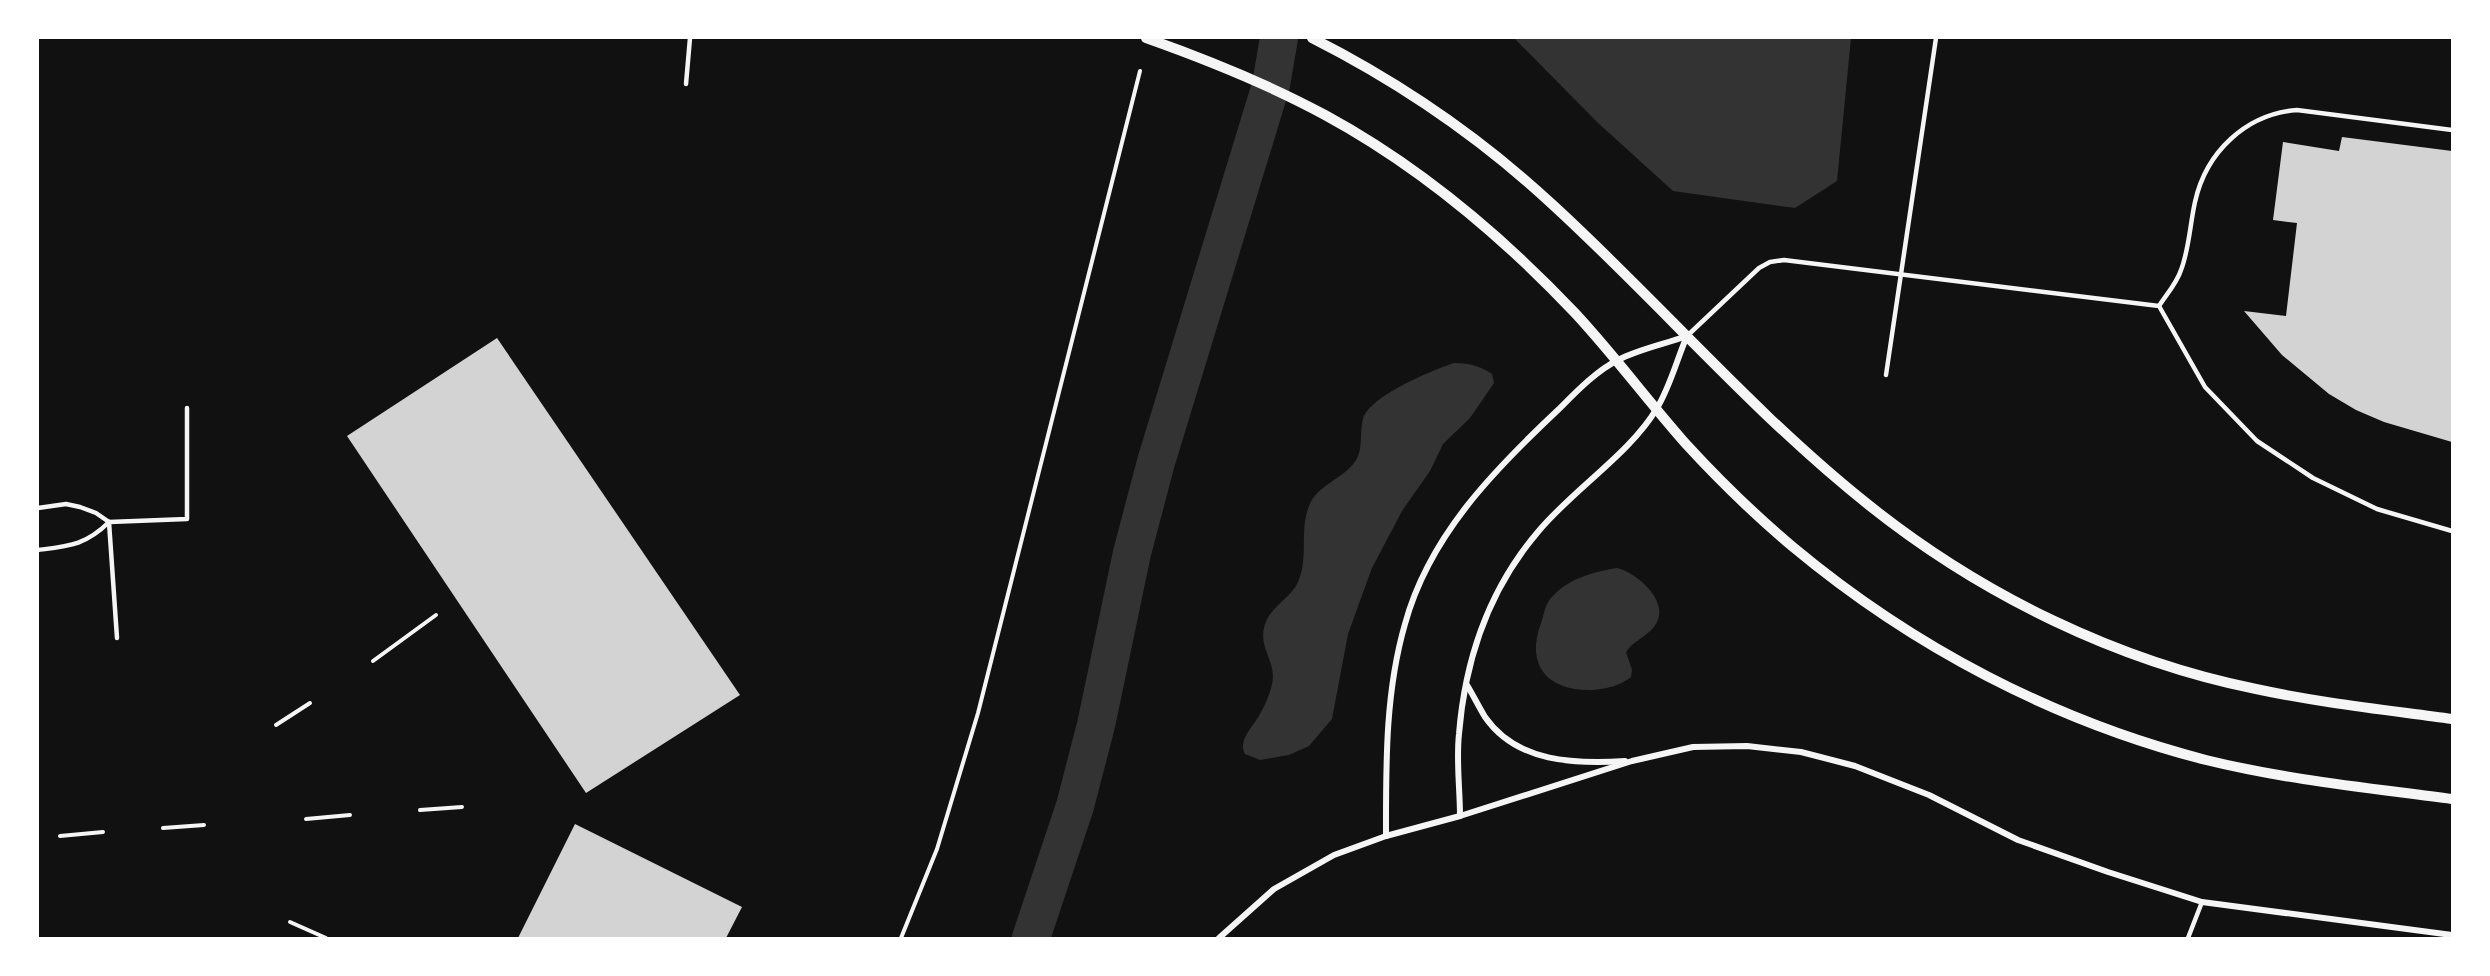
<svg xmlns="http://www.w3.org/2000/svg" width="2490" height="976" font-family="'Source Sans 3',sans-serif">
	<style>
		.water { fill: #333 }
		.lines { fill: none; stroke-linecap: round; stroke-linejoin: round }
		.canal { stroke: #333; stroke-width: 38 }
		.building { fill: #d3d3d3 }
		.path { stroke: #f5f5f5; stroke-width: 4 }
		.service { stroke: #f5f5f5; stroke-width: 4.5 }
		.minor { stroke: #f5f5f5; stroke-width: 6 }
		.tertiary { stroke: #f5f5f5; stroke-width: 10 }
	</style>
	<rect width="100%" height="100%" fill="#111"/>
	<g class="water">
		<polygon points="1514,38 1851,38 1837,181 1795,208 1673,191 1597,122"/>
		<path d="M 1454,363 C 1468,363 1481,366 1492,374 L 1494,383 L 1470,418 L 1443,444 L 1430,471 L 1402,511 L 1372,568 L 1348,634 L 1332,719 L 1309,746 L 1289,755 L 1260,760 L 1245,754 C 1237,740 1254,726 1260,714 C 1265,705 1270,694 1272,684 C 1277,663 1259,649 1264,628 C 1268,607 1290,600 1298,582 C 1309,558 1299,531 1309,506 C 1317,485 1341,480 1354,463 C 1364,451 1359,434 1363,419 C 1369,396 1433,370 1454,363 Z"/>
		<path d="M 1617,568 C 1638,573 1673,604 1654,627 C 1646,637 1633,641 1626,652 L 1632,670 L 1631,677 C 1620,686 1606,689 1592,690 C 1548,691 1525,666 1541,623 C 1545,612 1544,604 1554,595 C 1570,578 1594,572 1617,568 Z"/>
	</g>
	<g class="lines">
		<polyline class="canal" points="1031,938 1075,806 1096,725 1132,553 1156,462 1271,85 1279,38"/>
	</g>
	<g class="building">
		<polygon points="2342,137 2452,151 2452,442 2384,422 2356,410 2329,394 2282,355 2244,311 2286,316 2297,223 2273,220 2283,142 2339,151"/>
		<polygon points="497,338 740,695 586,793 347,436"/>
		<polygon points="575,824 742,907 726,938 518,938"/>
	</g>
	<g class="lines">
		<g class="path">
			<polyline points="373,661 436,615"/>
			<polyline points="276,725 310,703"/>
			<polyline points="420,810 462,807"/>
			<polyline points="306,819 350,815"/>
			<polyline points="163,828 204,825"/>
			<polyline points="60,836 103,832"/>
			<polyline points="290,922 326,938"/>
			<polyline points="901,938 937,849 978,713 1140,71"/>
		</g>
		<g class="service">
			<polyline points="686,84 690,38"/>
			<path d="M 2159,306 C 2166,295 2177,283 2181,270 C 2189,250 2190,224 2195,202 C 2206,152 2246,114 2297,110 L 2452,130"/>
			<polyline points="1687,336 1759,268 1770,262 1784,260 2159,306 2205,387 2257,441 2313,478 2377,509 2452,531"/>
			<polyline points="1886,375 1936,38"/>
			<polyline points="38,508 66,504 80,507 96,513 109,522 187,519 187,408"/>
			<polyline points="109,522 117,638"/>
			<path d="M 38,550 C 69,546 86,545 109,522"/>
			<polyline points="2188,938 2202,902"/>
		</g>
		<g class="minor">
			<path d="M 1467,685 C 1473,695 1479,707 1485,717 C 1517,763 1575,764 1625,761"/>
			<path d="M 1460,816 C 1460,789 1456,761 1459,734 C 1465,660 1489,590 1537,533 C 1571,491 1631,453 1657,408 C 1670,387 1677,359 1687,336"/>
			<path d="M 1386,836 C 1386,765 1385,693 1405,624 C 1429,536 1494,470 1559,409 C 1576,392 1596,371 1618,360 C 1639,349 1665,344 1687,336"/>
			<polyline points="1219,938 1274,889 1334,855 1386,836 1460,816 1632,761 1693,747 1747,746 1801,752 1855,766 1929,795 2018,840 2108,872 2202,902 2452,935"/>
		</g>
		<g class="tertiary">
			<path d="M 1146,38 C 1208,60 1268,84 1325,115 C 1419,166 1502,236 1575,313 C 1614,355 1648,401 1686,444 C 1719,480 1755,515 1793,547 C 1913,647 2054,721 2206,760 C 2287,780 2370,788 2452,799"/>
			<path d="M 1312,38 C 1399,82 1481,138 1553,205 C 1660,303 1756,416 1870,506 C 1982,595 2117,661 2256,689 C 2321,703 2387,710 2452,719"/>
		</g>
	</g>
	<rect width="2490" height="976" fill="none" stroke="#ffffff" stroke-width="78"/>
</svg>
